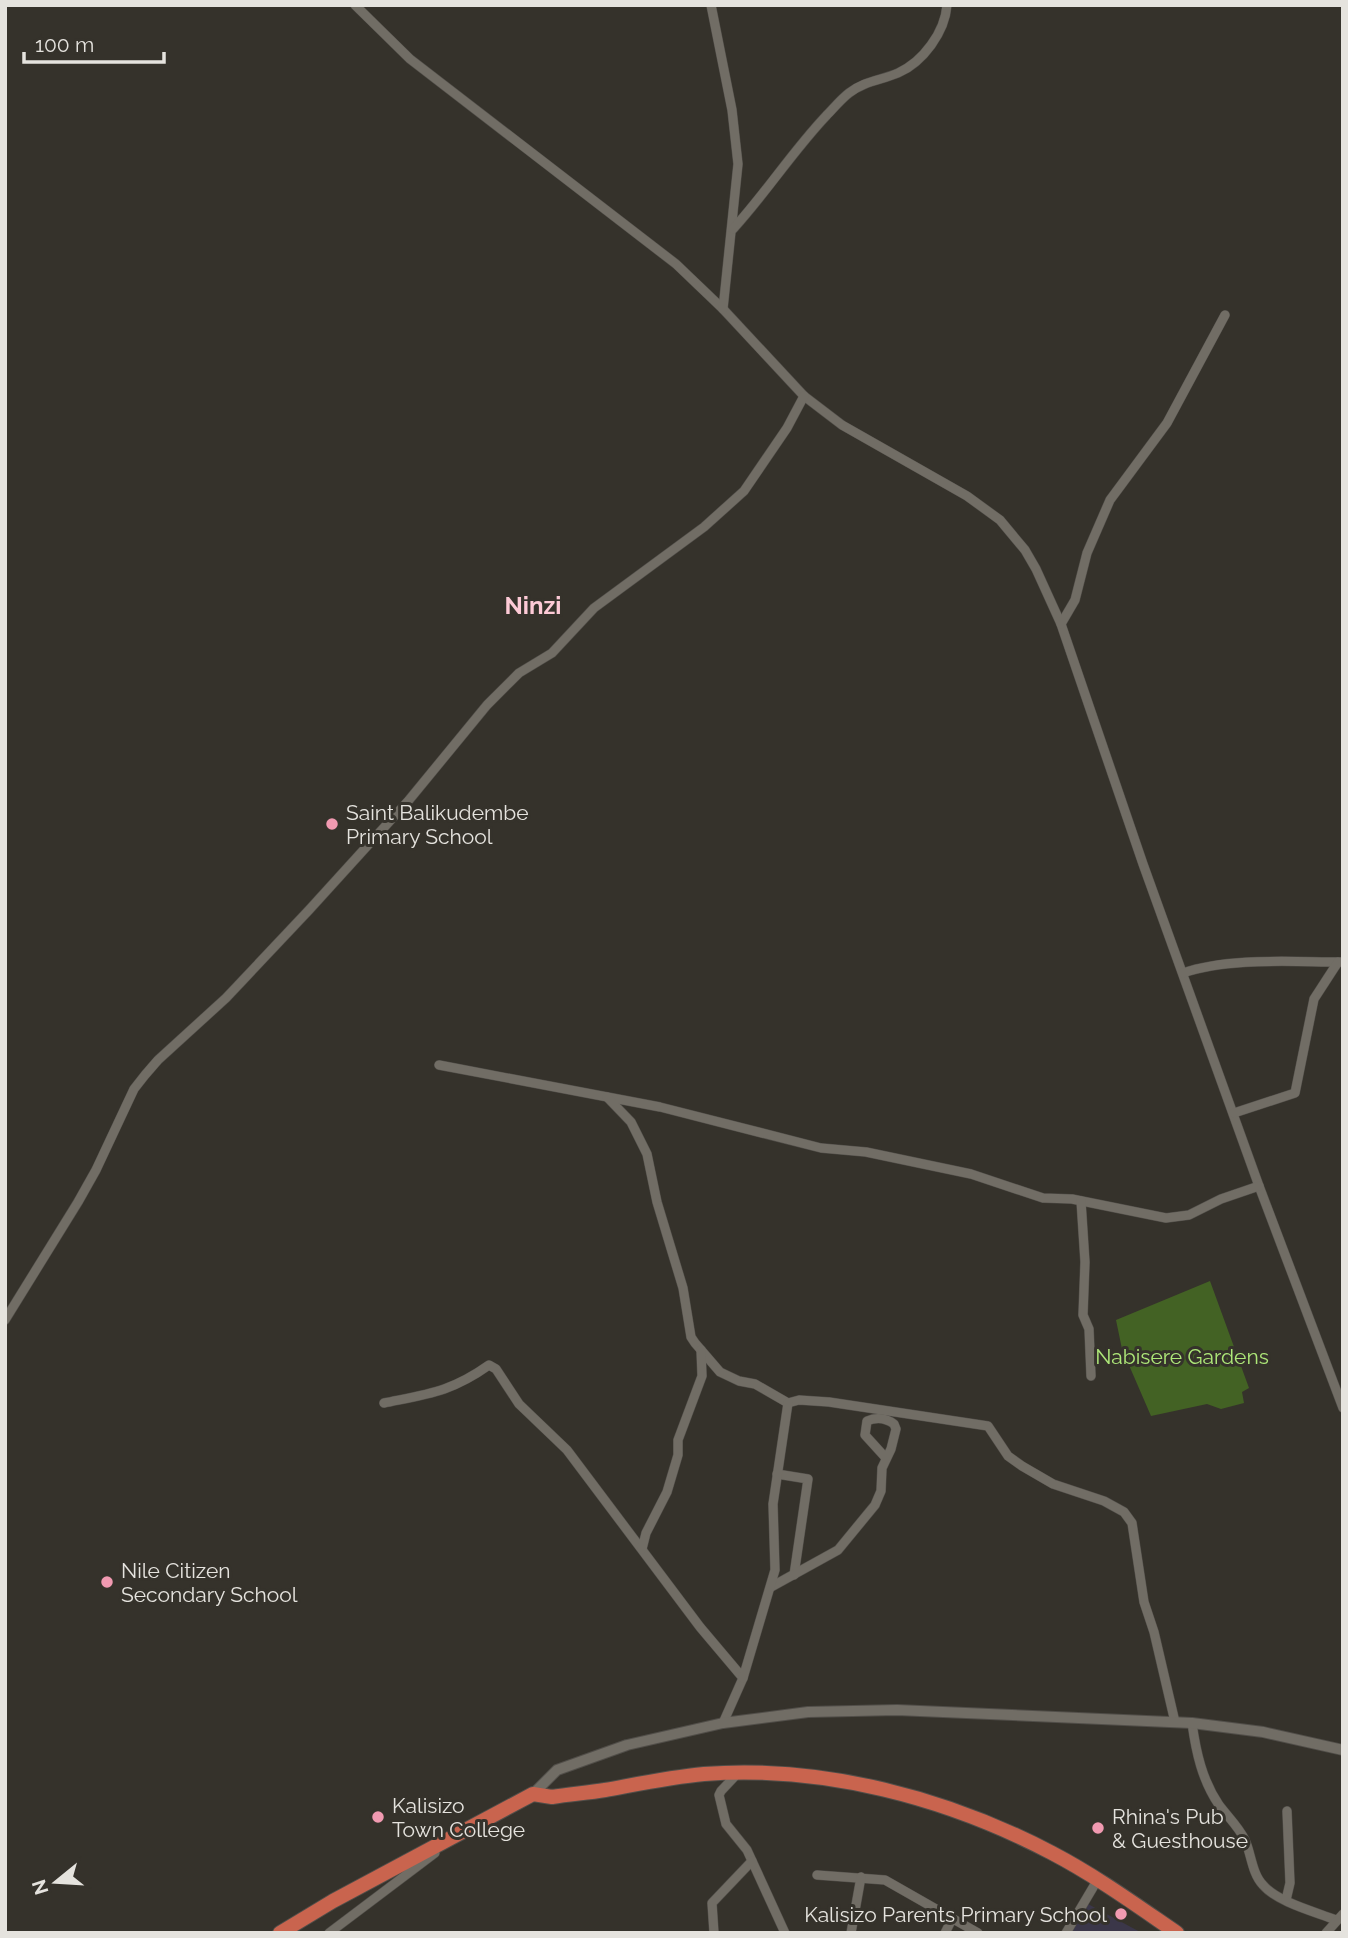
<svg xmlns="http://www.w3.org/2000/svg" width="1348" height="1938" font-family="Raleway,sans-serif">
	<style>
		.education { fill: #3b3749 }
		.green { fill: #436224 }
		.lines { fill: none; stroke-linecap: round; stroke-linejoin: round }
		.minor-casing { stroke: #514e49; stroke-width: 10 }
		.tertiary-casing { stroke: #514e49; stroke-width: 12 }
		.trunk-casing { stroke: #514e49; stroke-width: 16 }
		.minor { stroke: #716d65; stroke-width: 9 }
		.tertiary { stroke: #716d65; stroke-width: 10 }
		.trunk { stroke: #c9644e; stroke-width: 14 }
		.poi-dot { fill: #f19ab1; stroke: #35322b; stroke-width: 2.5 }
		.labels { text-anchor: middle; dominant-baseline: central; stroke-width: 6; stroke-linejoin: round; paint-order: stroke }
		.poi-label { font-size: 21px; fill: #e5e3de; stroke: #35322b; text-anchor: start }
		.park-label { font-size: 21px; fill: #aee879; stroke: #35322b }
		.quarter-label { font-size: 24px; font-weight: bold; fill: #fdcad6; stroke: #35322b }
	</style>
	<rect width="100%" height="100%" fill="#35322b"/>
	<polygon class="education" points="1088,1904 1142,1933 1071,1933"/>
	<polygon class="green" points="1210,1281 1249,1388 1242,1392 1244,1403 1221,1409 1207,1404 1151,1416 1122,1349 1116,1320"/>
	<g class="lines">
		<defs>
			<g id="minor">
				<polyline points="355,5 410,59 676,264 723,309 804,396 842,425 967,496 1000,520 1025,550 1036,569 1061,624 1143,864 1259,1186 1343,1408"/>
				<polyline points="711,5 732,110 738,164 723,309"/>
				<path d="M 733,229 C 766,193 792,152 826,116 C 833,109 840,100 849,93 C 864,81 882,80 898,73 C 923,62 945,32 947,5"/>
				<polyline points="1061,624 1075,600 1087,553 1110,500 1167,423 1225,315"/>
				<path d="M 1183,973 C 1228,957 1293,962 1341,962"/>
				<polyline points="439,1065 660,1107 821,1148 866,1152 971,1174 1043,1198 1072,1199 1166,1218 1189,1215 1221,1199 1259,1186"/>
				<polyline points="607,1097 631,1122 647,1154 657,1202 683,1288 691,1337 695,1343 720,1372 739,1381 755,1384 788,1403 799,1400 829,1402 988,1426 1008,1456 1022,1466 1053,1484 1104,1501 1124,1512 1132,1523 1144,1602 1154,1632 1175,1722"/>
				<polyline points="1234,1113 1295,1093 1314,999 1338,962"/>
				<polyline points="1081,1201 1085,1262 1083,1315 1089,1329 1091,1376"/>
				<polyline points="5,1320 78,1202 96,1170 134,1089 145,1075 158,1060 226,998 309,910 409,800 487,705 519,673 552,653 594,608 704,527 744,491 787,428 804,396"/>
				<path d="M 384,1403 C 428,1394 451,1392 489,1365 L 496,1369 L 519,1404 L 567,1450 L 700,1627 L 743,1678 L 723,1723"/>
				<polyline points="777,1474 808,1479 794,1575"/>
				<polyline points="642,1549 646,1533 667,1492 678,1455 678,1440 702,1376 701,1350"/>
				<path d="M 771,1587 L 838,1550 L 875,1505 L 881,1491 L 882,1468 L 891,1449 L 896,1429 L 894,1424 C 886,1418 876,1417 867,1421 L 865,1435 L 885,1457"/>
				<polyline points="743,1678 775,1570 773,1504 788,1403"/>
				<path d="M 1192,1723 C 1196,1752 1202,1780 1219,1805 C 1228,1817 1238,1826 1245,1840 C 1251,1853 1252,1874 1263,1885 C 1277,1902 1316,1912 1336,1920"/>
				<polyline points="737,1774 721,1791 719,1795 726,1824 747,1850 785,1933"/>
				<polyline points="817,1875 885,1880 978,1933"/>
				<polyline points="1286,1900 1290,1883 1287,1811"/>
				<polyline points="329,1933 435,1853"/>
				<polyline points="714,1933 712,1903 752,1861"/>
				<polyline points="851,1933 861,1877"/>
				<polyline points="945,1933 952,1919"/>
				<polyline points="1066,1933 1098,1879"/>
				<polyline points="1326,1933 1343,1914"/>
			</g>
			<polyline id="tertiary" points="533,1794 557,1770 627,1745 723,1723 808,1712 897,1710 1192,1723 1263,1732 1343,1750"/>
			<path id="trunk" d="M 280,1933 L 333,1901 L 533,1794 L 552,1797 C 570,1794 587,1793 605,1790 C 638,1784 671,1777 704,1774 C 824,1765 947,1798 1052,1853 C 1096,1876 1136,1905 1177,1933"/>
		</defs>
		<use href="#minor" class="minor-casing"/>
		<use href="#tertiary" class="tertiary-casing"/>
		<use href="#trunk" class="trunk-casing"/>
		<use href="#minor" class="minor"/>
		<use href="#tertiary" class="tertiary"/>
		<use href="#trunk" class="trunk"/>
	</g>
	<g class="poi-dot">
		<circle cx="332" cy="824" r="7"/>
		<circle cx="107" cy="1582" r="7"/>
		<circle cx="378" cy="1817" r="7"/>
		<circle cx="1098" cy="1828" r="7"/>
		<circle cx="1121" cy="1914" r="7"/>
	</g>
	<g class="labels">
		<g class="poi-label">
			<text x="346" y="812">Saint Balikudembe<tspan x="346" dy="24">Primary School</tspan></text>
			<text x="121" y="1570">Nile Citizen<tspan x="121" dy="24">Secondary School</tspan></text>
			<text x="392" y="1805">Kalisizo<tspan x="392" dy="24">Town College</tspan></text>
			<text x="1112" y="1816">Rhina's Pub<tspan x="1112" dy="24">&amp; Guesthouse</tspan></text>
			<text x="1107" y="1914" text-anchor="end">Kalisizo Parents Primary School</text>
		</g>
		<g class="park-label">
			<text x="1182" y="1356">Nabisere Gardens</text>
		</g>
		<g class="quarter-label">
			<text x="533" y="605">Ninzi</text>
		</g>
	</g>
	<rect width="1348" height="1938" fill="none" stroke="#e5e3de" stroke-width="14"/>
	<g transform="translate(56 1882) rotate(252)" stroke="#35322b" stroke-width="5" paint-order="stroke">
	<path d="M0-5L12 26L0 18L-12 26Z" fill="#e5e3de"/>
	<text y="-10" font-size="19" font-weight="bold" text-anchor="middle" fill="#e5e3de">N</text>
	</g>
	<path d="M24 52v10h140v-10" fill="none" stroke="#e5e3de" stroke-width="3.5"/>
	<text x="35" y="52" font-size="21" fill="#e5e3de" stroke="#35322b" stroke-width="5" paint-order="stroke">100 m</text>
</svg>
